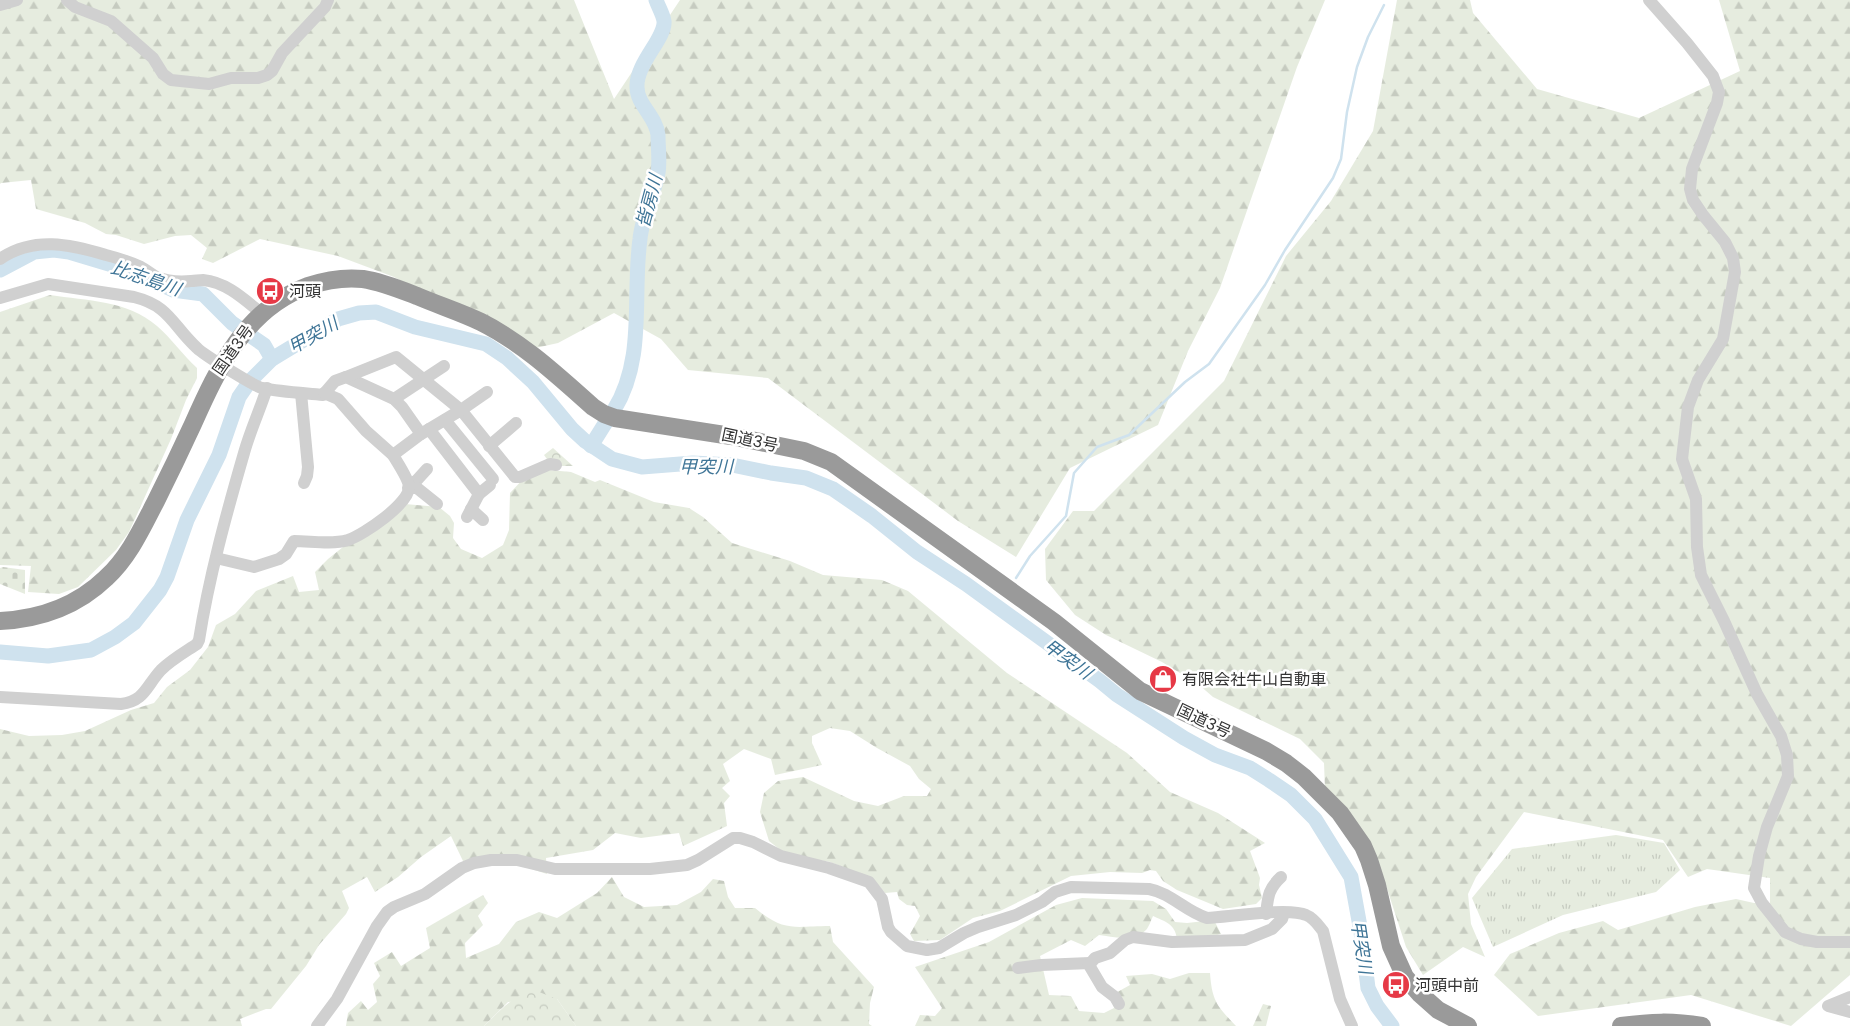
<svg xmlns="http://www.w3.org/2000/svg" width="1850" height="1026" font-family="Poppins,'Noto Sans JP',sans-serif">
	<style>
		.grass { fill: url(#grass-tufts) }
		.forest { fill: url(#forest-firs) }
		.cemetery { fill: url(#cemetery-stones) }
		.park { fill: url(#park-crowns) }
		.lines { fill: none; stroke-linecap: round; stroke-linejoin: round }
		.stream { stroke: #cfe2ee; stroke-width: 2.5 }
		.river { stroke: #cfe2ee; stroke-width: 15 }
		.minor { stroke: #d0d0d0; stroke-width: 12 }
		.highway { stroke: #9a9a9a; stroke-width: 18 }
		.labels { text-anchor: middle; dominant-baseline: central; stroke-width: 5; stroke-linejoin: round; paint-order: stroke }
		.poi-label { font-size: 16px; fill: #333; stroke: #fff; text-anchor: start }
		.street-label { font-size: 16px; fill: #333; stroke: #fff }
		.water-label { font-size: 18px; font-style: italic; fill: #3f7597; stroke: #fff }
	</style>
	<defs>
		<pattern id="grass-tufts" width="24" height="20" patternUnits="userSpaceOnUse" patternTransform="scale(1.25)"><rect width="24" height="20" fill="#e6ecdf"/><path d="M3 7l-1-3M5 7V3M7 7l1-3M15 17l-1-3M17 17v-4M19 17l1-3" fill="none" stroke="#c6cbc0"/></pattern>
		<pattern id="forest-firs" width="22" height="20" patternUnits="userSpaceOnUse" patternTransform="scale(1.25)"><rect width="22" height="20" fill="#e6ecdf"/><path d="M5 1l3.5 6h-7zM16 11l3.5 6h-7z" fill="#c6cbc0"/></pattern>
		<pattern id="cemetery-stones" width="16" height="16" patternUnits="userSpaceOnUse" patternTransform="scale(1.25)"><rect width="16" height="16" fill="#e6ecdf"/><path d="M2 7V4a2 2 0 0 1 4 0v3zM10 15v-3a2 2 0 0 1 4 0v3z" fill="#c6cbc0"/></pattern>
		<pattern id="park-crowns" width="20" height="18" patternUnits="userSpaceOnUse" patternTransform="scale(1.25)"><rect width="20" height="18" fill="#e6ecdf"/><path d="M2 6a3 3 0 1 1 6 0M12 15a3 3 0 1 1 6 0" fill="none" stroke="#c6cbc0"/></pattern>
	</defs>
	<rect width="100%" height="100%" fill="#fff"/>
	<polygon class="grass" points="1616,835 1664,843 1680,870 1656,892 1563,915 1493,947 1472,898 1512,849"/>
	<g class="forest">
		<polygon points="0,0 574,0 614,99 680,0 1325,0 1297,67 1220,288 1188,351 1158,425 1070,468 1016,557 958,521 768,378 688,370 661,339 614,313 558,343 531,349 394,277 338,256 260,239 213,263 202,259 207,248 191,235 175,236 144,244 116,235 106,234 85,223 36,209 31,180 1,183 0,184"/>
		<polygon points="1397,0 1470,0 1473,13 1537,89 1639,118 1740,71 1719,0 1850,0 1850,975 1791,1026 1691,995 1538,1016 1494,975 1510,954 1559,933 1603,921 1618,930 1695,907 1736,899 1754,903 1770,903 1770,878 1707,869 1688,877 1663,840 1524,812 1476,877 1468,894 1471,924 1485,957 1463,947 1423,975 1406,947 1379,864 1325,789 1324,763 1300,739 1213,697 1198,684 1162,662 1106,635 1075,615 1046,580 1045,549 1073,511 1094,511 1224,381 1286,256 1331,201 1373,131"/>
		<path d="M 50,295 C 87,301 127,300 157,326 C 171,338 183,355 197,368 L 197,378 L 186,400 L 171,439 L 129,532 L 116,550 L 78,587 L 59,594 L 28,592 L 31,566 L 0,565 L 0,312 Z"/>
		<polygon points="549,470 571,472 595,482 600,480 654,502 689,508 703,517 732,543 790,561 823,575 882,580 908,591 1007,673 1127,753 1170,792 1218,813 1265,843 1250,851 1260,878 1259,885 1262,898 1256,904 1223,909 1177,890 1163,881 1156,871 1150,870 1142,873 1110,872 1071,876 1000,911 973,918 940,940 914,941 910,934 920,916 915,906 907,905 899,899 897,892 885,893 872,878 830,862 807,858 783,852 769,841 760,812 764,793 778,781 803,777 854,801 878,806 904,796 927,796 931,789 919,779 910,766 877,748 850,731 830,728 812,736 812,743 822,765 775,775 771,759 744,749 723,764 730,781 722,788 730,796 724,803 727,826 683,846 679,833 641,838 615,833 593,850 546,858 547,874 522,866 463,861 451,836 421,857 398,877 375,892 367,877 342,891 349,908 346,914 319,945 306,966 271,1009 266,1009 240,1019 242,1026 0,1026 0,729 29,736 62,735 85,731 131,710 154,703 167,687 190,670 208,647 216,625 235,614 256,591 293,576 299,592 319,590 315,572 328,559 348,543 405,504 439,507 450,516 454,523 453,538 461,549 482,558 503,545 509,530 510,493 525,477"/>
		<path d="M 612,877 L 624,897 L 644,907 L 677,905 L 701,892 L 713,879 L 724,881 L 728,897 L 735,908 L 755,908 C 785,933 795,926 830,926 L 833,942 L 874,987 L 870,1003 L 869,1024 L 872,1026 L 576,1026 L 557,999 L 508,1002 L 484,1026 L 346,1026 L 348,1013 L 361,1001 L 368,1010 L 377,1002 L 373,984 L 380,976 L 374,963 L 392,952 L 401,966 L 430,948 L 426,928 L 483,895 L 488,903 L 478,916 L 483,925 L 465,943 L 466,958 L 499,944 L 516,922 L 539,912 L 557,918 L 597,893 Z"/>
		<path d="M 1082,898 L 1153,901 L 1166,909 L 1175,922 L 1187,923 L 1214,920 L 1221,934 L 1178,946 C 1176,925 1171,924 1153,916 C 1151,920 1149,927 1146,930 C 1134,942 1113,937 1099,935 L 1085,946 L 1071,940 L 1040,956 L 1049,995 L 1071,996 L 1079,1011 L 1104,1013 L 1114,1008 L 1112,995 L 1130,985 L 1126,976 L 1152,974 L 1170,979 L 1189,973 L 1210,973 C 1212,1001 1217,1006 1236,1026 L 915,1026 L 920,1015 L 935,1016 L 942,1008 L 915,967 L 989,942 L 1056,905 Z"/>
		<polygon points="1263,1004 1271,1006 1266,1026 1253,1026"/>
	</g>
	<polygon class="cemetery" points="3,567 25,570 25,594 0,584 0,568"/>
	<g class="park">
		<polygon points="553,448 573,466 552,466 544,455"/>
		<path d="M 534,990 L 557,999 L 576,1026 L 484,1026 C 501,1010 511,997 534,990 Z"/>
	</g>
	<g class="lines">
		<polyline class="stream" points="1016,578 1030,556 1066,516 1074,473 1097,447 1129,435 1185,382 1209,364 1265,285 1285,250 1333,178 1341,159 1347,112 1357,67 1368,37 1384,5"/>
		<g class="river">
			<polyline points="0,270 34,252 54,250 69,252 129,270 173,290 203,294 232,323 264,345 272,359"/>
			<path d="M 614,410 C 646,358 632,297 640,239 C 642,217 654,195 658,173 C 660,161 658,147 658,135 C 656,116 637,105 637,87 C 636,63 666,38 664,21 C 663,14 658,6 656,0"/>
			<polyline points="591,446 606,422"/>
			<polyline points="0,652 48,656 91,650 115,637 134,623 160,590 167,577 187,520 219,455 239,397 250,381 272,359 338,319 359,313 376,312 415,327 486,344 507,358 533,382 572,429 585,441 612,459 642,467 693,463 732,465 771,473 806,478 833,489 872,516 917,552 966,584 1100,681 1117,695 1184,738 1215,755 1250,768 1269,780 1291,795 1315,819 1351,877 1361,932 1368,988 1377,1006 1392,1026"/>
		</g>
		<g class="minor">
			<polyline points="67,0 75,7 111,21 153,58 163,74 171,80 209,84 231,78 258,78 267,75 272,71 282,53 325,7 328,0"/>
			<polyline points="1649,0 1687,43 1713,76 1719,92 1717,103 1692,169 1690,189 1693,200 1703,215 1725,242 1733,258 1735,272 1723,339 1698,380 1688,407 1682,459 1696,499 1697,547 1701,575 1724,621 1757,694 1781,736 1787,755 1788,776 1767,827 1759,856 1754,888 1762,903 1785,932 1801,939 1817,942 1850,942"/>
			<polyline points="0,5 17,0"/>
			<path d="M 0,259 C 33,236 70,244 106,255 C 118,258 130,262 141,267 C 147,270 152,275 157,277 C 167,281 181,282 191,281 C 195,281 199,280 203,280 C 226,282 244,299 261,313"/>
			<path d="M 0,298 L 48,284 L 134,297 C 170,306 172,325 197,348 C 204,355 254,386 262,388 C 282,392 303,393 323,395 L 335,381 L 346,377 L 394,399 L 402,407 L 421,434 L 461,410 L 515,477 L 520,477 L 550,464 L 556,465"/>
			<polyline points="346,377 396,357 461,410 487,392"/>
			<polyline points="301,393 308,467 307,476 304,483"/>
			<polyline points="324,393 338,399 366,431 393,455"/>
			<polyline points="394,399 444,366"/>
			<polyline points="445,420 493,479"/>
			<polyline points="429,429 479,494 490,485"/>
			<polyline points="489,446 516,423"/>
			<polyline points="409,485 417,480 427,469"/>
			<polyline points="408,488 417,488 437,504"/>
			<polyline points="471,509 483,520"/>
			<polyline points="467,517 479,494"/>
			<path d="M 216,558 L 254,567 L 279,559 L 286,554 L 294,541 C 311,541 331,545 348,540 C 363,535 411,503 409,486 C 408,478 397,462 393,455 L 421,434"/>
			<path d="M 0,697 L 121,704 C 145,701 146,686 161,670 C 171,660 185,652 197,644 L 199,640 C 209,577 226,515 244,453 C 250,431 260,410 267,388"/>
			<path d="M 1266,914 C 1268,897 1268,889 1281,877"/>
			<polyline points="1018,968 1041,965 1090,963"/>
			<polyline points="1850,997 1828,1006 1850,1012"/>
			<polyline points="1119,1004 1115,997 1102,987 1089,965 1095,958 1110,953 1125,940 1133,937 1172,942 1245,940 1272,929 1282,919 1284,913"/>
			<path d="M 317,1026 L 337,999 L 377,926 L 387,912 L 394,907 L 425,894 L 462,868 L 474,863 L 491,860 L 517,860 L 555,869 L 650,869 L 687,865 L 698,860 L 733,838 L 740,838 L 753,842 L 781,856 L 829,868 L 869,882 L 882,899 L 888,927 L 891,932 L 907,946 L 927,950 L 939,948 L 964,933 L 978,927 L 1016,915 L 1042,902 L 1055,892 L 1071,887 L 1149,889 C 1171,893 1185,911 1207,918 C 1229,917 1289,907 1306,915 C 1314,918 1318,925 1323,931 L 1340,999 L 1352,1026"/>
		</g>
		<g class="highway">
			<path d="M 0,621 C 39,619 77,606 106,578 C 129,557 142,528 156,501 C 169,475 181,450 193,424 C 218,368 246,308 308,286 C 326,280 344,277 363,279 C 382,282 399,289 417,296 C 438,305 460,312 481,322 C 523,343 558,376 593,407 L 604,414 L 615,418 L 731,436 L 804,451 L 831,462 L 1054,622 L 1140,691 L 1266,751 L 1286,763 L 1304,777 L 1340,813 L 1363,846 L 1369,860 L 1377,885 L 1391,946 L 1405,977 L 1420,994 L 1438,1010 L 1468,1026"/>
			<path d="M 1621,1026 C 1651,1022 1672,1021 1702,1026"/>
		</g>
	</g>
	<defs>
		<symbol id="bus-disc" viewBox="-11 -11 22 22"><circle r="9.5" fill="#e63946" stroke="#fff"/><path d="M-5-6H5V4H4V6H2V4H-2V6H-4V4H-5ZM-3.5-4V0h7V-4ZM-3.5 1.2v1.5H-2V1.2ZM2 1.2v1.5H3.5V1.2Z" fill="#fff"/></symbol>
		<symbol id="shop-disc" viewBox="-11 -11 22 22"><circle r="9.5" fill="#e63946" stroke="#fff"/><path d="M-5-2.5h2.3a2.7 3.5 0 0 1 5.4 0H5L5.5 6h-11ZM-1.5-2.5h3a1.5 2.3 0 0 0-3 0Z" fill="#fff"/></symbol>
	</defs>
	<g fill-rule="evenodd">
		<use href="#bus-disc" x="254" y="275" width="32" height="32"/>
		<use href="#shop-disc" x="1147" y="663" width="32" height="32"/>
		<use href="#bus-disc" x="1380" y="969" width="32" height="32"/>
	</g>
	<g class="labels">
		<g class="poi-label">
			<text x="289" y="291">河頭</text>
			<text x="1182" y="679">有限会社牛山自動車</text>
			<text x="1415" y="985">河頭中前</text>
		</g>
		<g class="street-label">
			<text transform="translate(233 350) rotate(-55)">国道3号</text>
			<text transform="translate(750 440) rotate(12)">国道3号</text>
			<text transform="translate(1204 721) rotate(25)">国道3号</text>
		</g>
		<g class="water-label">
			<text transform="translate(649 201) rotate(-75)">皆房川</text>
			<text transform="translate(146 278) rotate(19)">比志島川</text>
			<text transform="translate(313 335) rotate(-30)">甲突川</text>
			<text x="706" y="466">甲突川</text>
			<text transform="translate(1068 659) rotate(36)">甲突川</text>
			<text transform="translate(1362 947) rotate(81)">甲突川</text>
		</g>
	</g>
</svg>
